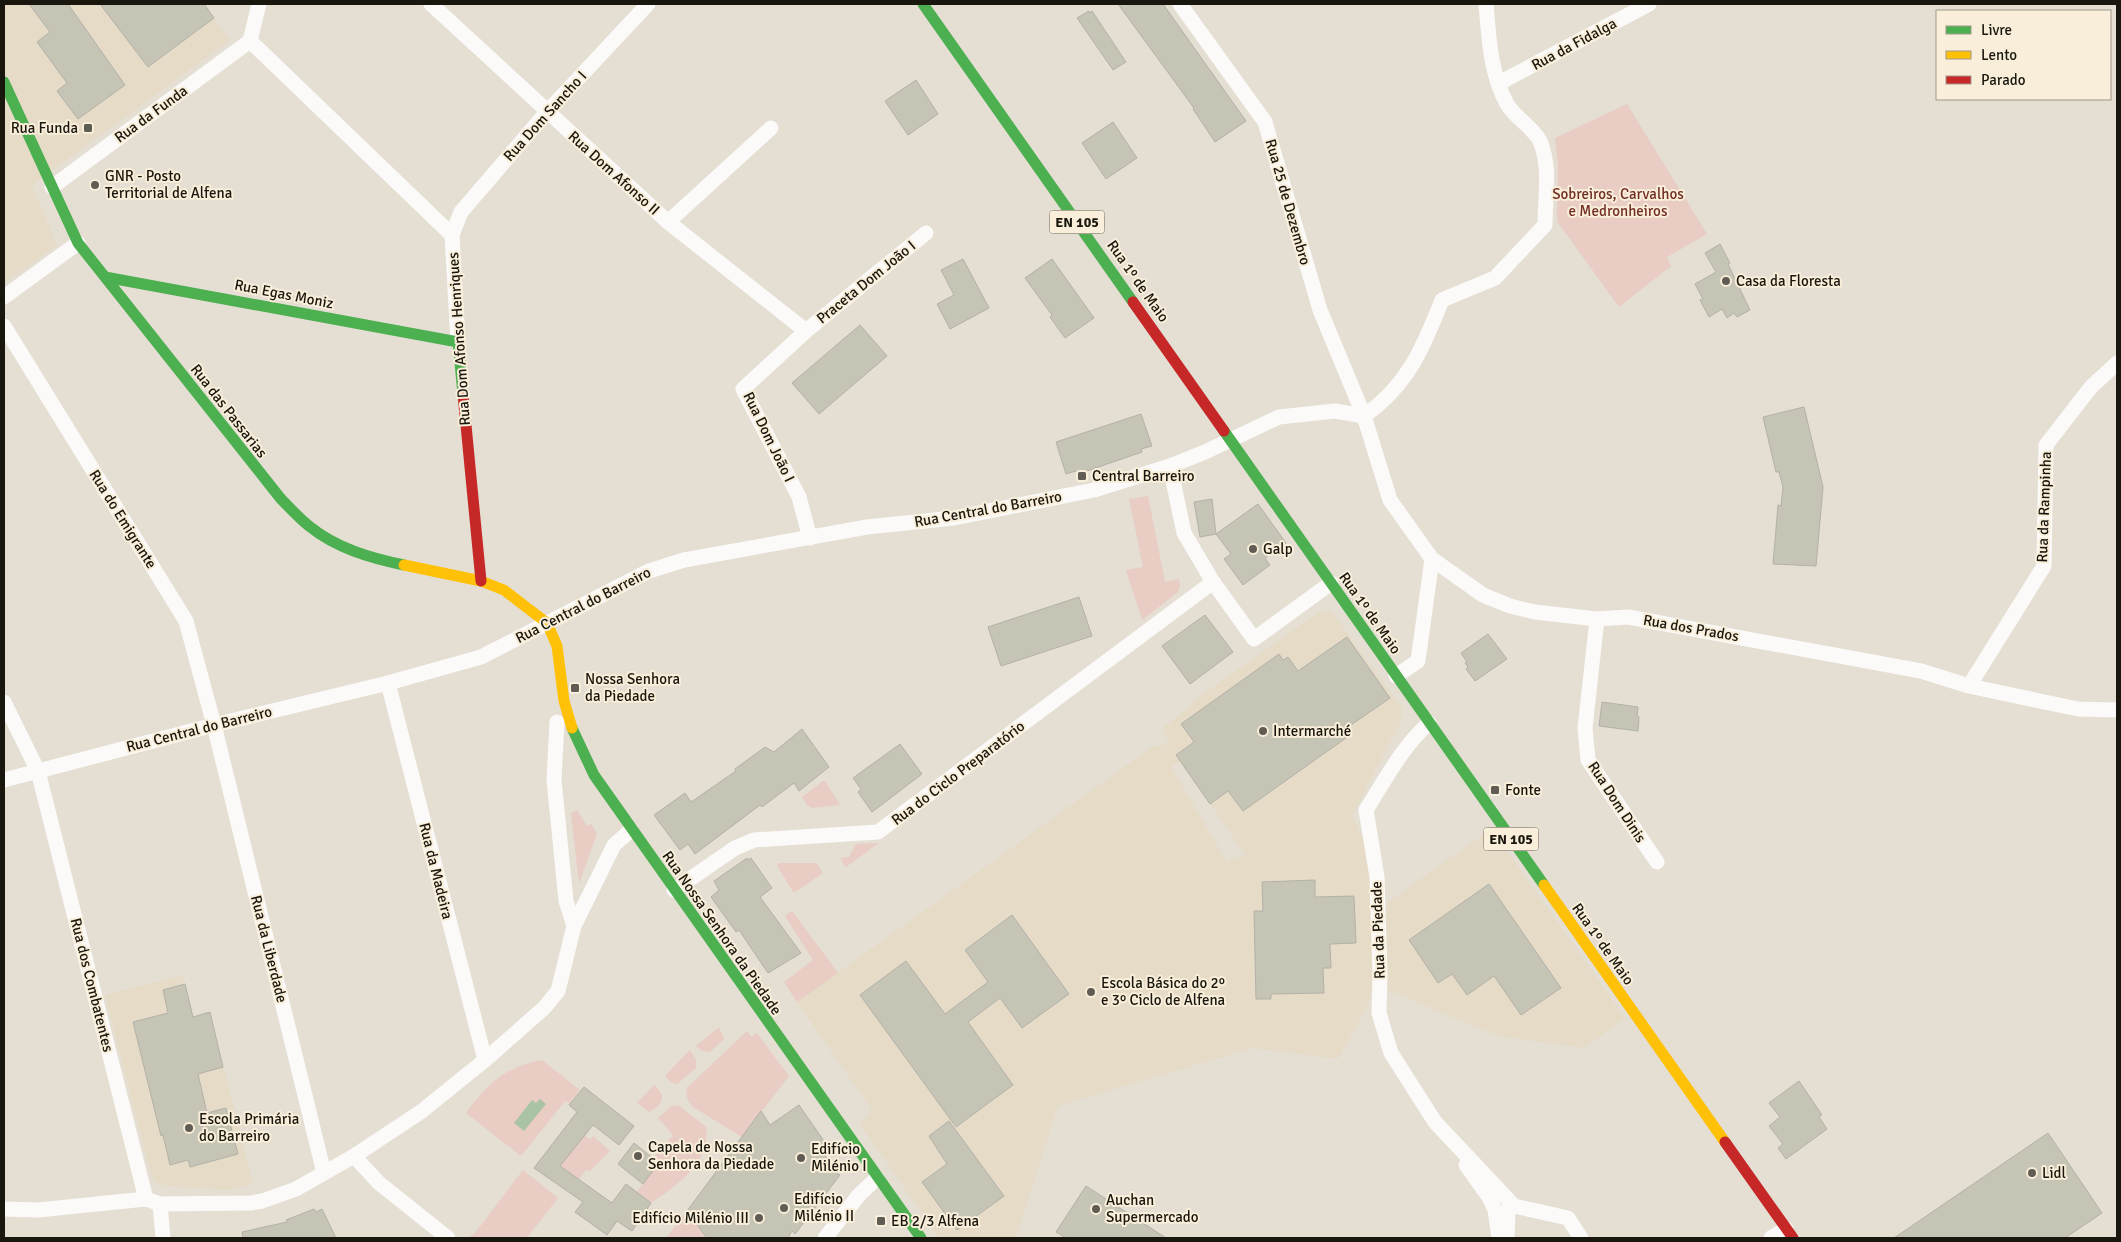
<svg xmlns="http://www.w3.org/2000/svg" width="2121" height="1242" font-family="Signika,sans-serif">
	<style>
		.built { fill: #e5dbc7; fill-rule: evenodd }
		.green { fill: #e9ccc3 }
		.water { fill: #abc3a5 }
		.building { fill: #c5c4b5; stroke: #b3b1a8 }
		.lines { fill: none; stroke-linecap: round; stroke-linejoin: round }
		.street { stroke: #fbfaf8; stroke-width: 15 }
		.fast { stroke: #4caf50; stroke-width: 11 }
		.slow { stroke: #ffc107; stroke-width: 11 }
		.jam { stroke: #c62828; stroke-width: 11 }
		.poi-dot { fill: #605c53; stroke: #f8eed9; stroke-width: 2 }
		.labels { text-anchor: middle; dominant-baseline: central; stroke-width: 4; stroke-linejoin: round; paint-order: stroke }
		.shield { fill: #f8eed9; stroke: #5c574b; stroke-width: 1 }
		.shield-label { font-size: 14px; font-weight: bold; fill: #19160e }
		.street-label { font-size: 15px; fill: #19160e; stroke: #f8eed9 }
		.poi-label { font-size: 15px; fill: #19160e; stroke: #f8eed9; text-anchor: start }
		.park-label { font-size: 15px; fill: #712c24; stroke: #f8eed9 }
	</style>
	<rect width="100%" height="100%" fill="#e4ded3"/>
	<g class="built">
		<polygon points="4,4 204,4 230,40 32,185 57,245 4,283"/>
		<path d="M 1321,611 L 1329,611 L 1334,615 L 1402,708 L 1401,721 L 1352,815 L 1363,838 L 1373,886 L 1375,982 L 1365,1011 L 1338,1059 L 1253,1048 L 1058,1106 L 1016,1238 L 939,1238 L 860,1124 L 872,1110 L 797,1002 L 1155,745 L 1159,747 L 1169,741 L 1162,729 L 1191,705 L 1190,703 ZM 1180,761 L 1225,825 L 1245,855 L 1227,862 L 1171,767 Z"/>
		<polygon points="1491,829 1625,1018 1584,1048 1498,1036 1385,989 1384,905"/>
		<polygon points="182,975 193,1017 210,1012 253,1185 225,1190 168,1186 156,1183 151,1175 105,995"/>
	</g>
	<g class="green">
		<polygon points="1627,104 1707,234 1667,257 1671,266 1619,307 1557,221 1558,165 1555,138"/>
		<polygon points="1148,496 1165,582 1179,579 1180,586 1178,592 1142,620 1126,570 1143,567 1129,499"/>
		<polygon points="825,781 840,805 812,808 808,806 802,797 823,781"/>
		<polygon points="577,810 587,826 591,824 597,834 579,883 571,813"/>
		<polygon points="879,843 846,867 840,858 849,857 856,844"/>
		<polygon points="779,863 816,863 823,873 794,893 777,866"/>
		<polygon points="792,911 838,973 797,1002 784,982 813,960 785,916"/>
		<polygon points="719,1027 724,1039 710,1052 702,1051 696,1046"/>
		<path d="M 747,1031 L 751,1037 L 757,1033 L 789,1076 L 742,1137 L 693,1107 C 688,1100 684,1096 688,1087 Z"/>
		<polygon points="690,1050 696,1060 696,1068 677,1084 671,1082 665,1076"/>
		<path d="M 542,1060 L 580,1090 L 569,1103 L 565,1101 L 521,1156 L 466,1113 C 488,1083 505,1067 542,1060 Z"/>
		<path d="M 654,1085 C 667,1096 663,1105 649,1112 L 637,1103 Z"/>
		<path d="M 678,1105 L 706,1127 C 711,1163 677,1185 651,1203 L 637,1192 L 659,1163 L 653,1158 L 673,1135 L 658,1118 L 672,1106 Z"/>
		<polygon points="584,1136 591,1139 593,1136 610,1151 590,1171 586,1170 579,1179 560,1166"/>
		<polygon points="523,1170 558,1198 527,1238 468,1238 475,1233"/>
		<polygon points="687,1211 707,1238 666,1238"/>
	</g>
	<polygon class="water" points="540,1099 546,1104 524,1131 514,1123 532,1100 536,1103"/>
	<g class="building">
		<polygon points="29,4 68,4 125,85 78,119 57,91 67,83 37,42 50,32"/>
		<polygon points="100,4 204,4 214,18 148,67"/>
		<polygon points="1118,4 1163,4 1246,121 1215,142 1193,109 1194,108"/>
		<polygon points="1089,11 1090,13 1092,11 1126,62 1113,70 1077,18"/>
		<polygon points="916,80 938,114 908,135 885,101"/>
		<polygon points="1113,122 1137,158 1106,179 1082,143"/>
		<polygon points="1720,244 1730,263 1728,264 1750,310 1737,317 1734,313 1727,318 1722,309 1709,317 1700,300 1703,299 1695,284 1716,272 1705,253"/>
		<polygon points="963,259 989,308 950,329 937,304 954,295 941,270"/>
		<polygon points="1052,259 1094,318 1065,338 1050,317 1052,315 1025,278"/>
		<polygon points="860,325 887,356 819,414 792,383"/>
		<polygon points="1804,407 1823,487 1816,566 1773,564 1778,505 1781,506 1783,487 1779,472 1776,472 1763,417"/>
		<polygon points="1141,414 1152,446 1141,449 1142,452 1078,474 1076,471 1066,474 1056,442"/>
		<polygon points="1212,499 1216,534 1200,537 1194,502"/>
		<polygon points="1258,504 1286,543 1265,558 1270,565 1243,585 1224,559 1231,554 1216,534"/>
		<polygon points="1079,597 1092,636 1001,666 988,627"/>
		<polygon points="1205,615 1233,652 1190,684 1162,646"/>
		<polygon points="1488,634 1507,659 1475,681 1466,669 1468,667 1465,663 1467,662 1461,653"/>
		<polygon points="1347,637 1390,698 1341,732 1346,738 1243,811 1228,791 1210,804 1176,755 1194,742 1181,724 1279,654 1283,660 1288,657 1298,671"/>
		<polygon points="1602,702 1638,707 1637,716 1639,717 1638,731 1599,726"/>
		<polygon points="802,729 829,767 799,791 794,783 762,807 760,805 695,854 688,844 680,850 654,815 685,793 691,802 736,771 735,769 765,747 774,752"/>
		<polygon points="900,744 922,774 872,812 858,792 861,789 853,778"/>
		<polygon points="747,858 748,860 751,858 772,888 760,897 801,953 768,973 739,930 736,932 711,897 719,890 714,881"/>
		<polygon points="1315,880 1315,897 1354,896 1356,943 1330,944 1331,968 1323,968 1324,993 1271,994 1271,999 1256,999 1254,911 1263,911 1262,882"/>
		<polygon points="1489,884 1561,988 1521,1015 1494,976 1467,995 1452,974 1438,983 1409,940"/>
		<polygon points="1012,915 1069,994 1022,1028 1000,998 968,1022 1013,1085 956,1127 860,995 906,961 945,1014 988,982 965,950"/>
		<polygon points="185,984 193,1017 210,1012 223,1067 198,1074 207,1113 226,1108 238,1154 190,1167 188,1160 170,1165 163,1135 161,1136 133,1022 168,1013 163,990"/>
		<polygon points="1799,1081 1822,1115 1819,1117 1827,1129 1786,1159 1778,1148 1783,1144 1769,1126 1780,1117 1769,1103"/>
		<polygon points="584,1087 634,1126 619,1145 593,1125 560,1166 612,1203 626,1184 651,1203 632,1231 617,1221 607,1235 575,1212 583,1202 534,1168 577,1112 569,1105"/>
		<polygon points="799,1105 826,1144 823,1146 827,1152 823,1154 839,1170 837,1173 840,1175 795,1234 792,1231 788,1238 707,1238 687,1211 761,1111 770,1125"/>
		<polygon points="949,1121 1004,1196 957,1230 922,1182 947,1164 929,1136"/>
		<polygon points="2048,1133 2102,1213 2065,1238 1894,1238"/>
		<polygon points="634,1143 659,1163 643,1184 618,1164"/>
		<polygon points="1086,1186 1166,1238 1066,1238 1056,1232"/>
		<polygon points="314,1209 316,1212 322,1209 336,1238 243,1238 242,1232 287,1222 286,1220"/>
	</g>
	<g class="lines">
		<g class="street">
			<polyline points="431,4 668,222 806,331"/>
			<polyline points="1180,4 1265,122 1320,310 1364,416 1390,500 1432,559 1483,595 1510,606 1535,612 1597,619 1628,617 1921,671 1969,686 2078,709 2117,710"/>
			<polyline points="250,41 452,235 458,342"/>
			<polyline points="250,41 259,4"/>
			<polyline points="1499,83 1649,4"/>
			<polyline points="52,187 250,41"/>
			<polyline points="668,222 771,128"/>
			<polyline points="452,235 461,212 547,112 648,4"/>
			<polyline points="4,297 78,243"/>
			<polyline points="4,326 186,621 214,725 324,1173"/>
			<path d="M 1364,416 C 1408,385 1423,348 1442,300 L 1495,278 L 1545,225 C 1545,198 1551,166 1540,141 C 1533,127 1515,118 1507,104 C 1490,73 1489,38 1486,4"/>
			<polyline points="1170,466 1184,533 1213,582 1254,639 1331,583"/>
			<polyline points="810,538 799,497 743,389 806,331 926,233"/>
			<polyline points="1597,619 1585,728 1588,760 1657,862"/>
			<polyline points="1396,676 1418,661 1432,559"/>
			<polyline points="388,683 485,1060"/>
			<polyline points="1969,686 2044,566 2046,445 2091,387 2117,363"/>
			<polyline points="4,702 38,771 146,1199"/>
			<polyline points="557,722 554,780 566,901 574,926"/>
			<path d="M 1429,723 C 1402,747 1385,780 1366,810 L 1377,877 L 1380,974 L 1379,1013 L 1391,1053 L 1435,1122 L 1514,1206 L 1568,1218 L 1581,1238"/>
			<polyline points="4,780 214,725 388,683 481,657 649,571 684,560 867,527 954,518 1094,490 1170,466 1205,452 1279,417 1335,411 1364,416"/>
			<polyline points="674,890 735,848 754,840 878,832 1213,582"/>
			<polyline points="354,1156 379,1183 448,1238"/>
			<polyline points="1466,1165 1489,1197 1495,1210 1499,1238"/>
			<polyline points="160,1204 163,1238"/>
			<polyline points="4,1209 38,1210 146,1199 160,1204 251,1203 262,1201 296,1189 354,1156 422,1111 485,1060 544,1008 558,991 574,926 614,845 631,830"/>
			<polyline points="825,1238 859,1195 877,1178"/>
			<polyline points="1507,1238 1508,1210 1514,1206"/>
			<polyline points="1771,1238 1786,1229"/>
		</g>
		<g class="fast">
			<polyline points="923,4 1133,302"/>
			<path d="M 4,82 L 78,243 L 281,499 C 290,508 299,518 309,526 C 336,548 370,558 404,565"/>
			<polyline points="105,277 458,342 463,394"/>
			<polyline points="1224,431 1544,885"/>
			<polyline points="572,728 594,775 921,1238"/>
		</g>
		<g class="slow">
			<polyline points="404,565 481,581 504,590 547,623 557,646 564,701 572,728"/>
			<polyline points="1544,885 1725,1142"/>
		</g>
		<g class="jam">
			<polyline points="1133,302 1224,431"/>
			<polyline points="463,394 481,581"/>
			<polyline points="1725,1142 1793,1238"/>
		</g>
	</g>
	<g class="poi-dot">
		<rect x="83" y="123" width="10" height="10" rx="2.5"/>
		<circle cx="95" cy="185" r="5"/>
		<circle cx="1726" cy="281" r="5"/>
		<rect x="1077" y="471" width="10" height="10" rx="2.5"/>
		<circle cx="1253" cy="549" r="5"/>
		<rect x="570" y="683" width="10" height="10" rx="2.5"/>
		<circle cx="1263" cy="731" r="5"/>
		<rect x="1490" y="785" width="10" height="10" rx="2.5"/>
		<circle cx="1091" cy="992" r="5"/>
		<circle cx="189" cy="1128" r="5"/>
		<circle cx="638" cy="1156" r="5"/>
		<circle cx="801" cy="1158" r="5"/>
		<circle cx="2032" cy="1173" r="5"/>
		<circle cx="784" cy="1208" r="5"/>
		<circle cx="1096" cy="1209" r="5"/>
		<circle cx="759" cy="1218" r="5"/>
		<rect x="876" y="1216" width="10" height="10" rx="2.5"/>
	</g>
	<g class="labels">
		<g class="shield">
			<rect x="1049.5" y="210.5" width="55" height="23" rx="4"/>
			<rect x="1483.5" y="827.5" width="55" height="23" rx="4"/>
		</g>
		<g class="shield-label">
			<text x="1077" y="222">EN 105</text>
			<text x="1511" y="839">EN 105</text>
		</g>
		<g class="street-label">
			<text transform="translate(1574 44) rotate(-28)">Rua da Fidalga</text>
			<text transform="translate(151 114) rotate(-36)">Rua da Funda</text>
			<text transform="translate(545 116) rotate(-48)">Rua Dom Sancho I</text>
			<text transform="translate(614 173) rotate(42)">Rua Dom Afonso II</text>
			<text transform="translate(1288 202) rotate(74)">Rua 25 de Dezembro</text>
			<text transform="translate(1138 281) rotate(55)">Rua 1º de Maio</text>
			<text transform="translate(866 282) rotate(-39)">Praceta Dom João I</text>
			<text transform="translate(284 294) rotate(11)">Rua Egas Moniz</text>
			<text transform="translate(459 339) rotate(-94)">Rua Dom Afonso Henriques</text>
			<text transform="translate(229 411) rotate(52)">Rua das Passarias</text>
			<text transform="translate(769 437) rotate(64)">Rua Dom João I</text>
			<text transform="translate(2044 507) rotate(-88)">Rua da Rampinha</text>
			<text transform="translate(988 509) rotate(-10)">Rua Central do Barreiro</text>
			<text transform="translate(123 519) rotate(58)">Rua do Emigrante</text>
			<text transform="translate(583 605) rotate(-27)">Rua Central do Barreiro</text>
			<text transform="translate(1370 613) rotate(55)">Rua 1º de Maio</text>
			<text transform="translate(1691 628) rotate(10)">Rua dos Prados</text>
			<text transform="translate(199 729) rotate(-14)">Rua Central do Barreiro</text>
			<text transform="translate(958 773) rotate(-37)">Rua do Ciclo Preparatório</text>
			<text transform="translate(1617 802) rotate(57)">Rua Dom Dinis</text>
			<text transform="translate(436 871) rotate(76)">Rua da Madeira</text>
			<text transform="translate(1378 930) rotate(-92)">Rua da Piedade</text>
			<text transform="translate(722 933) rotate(55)">Rua Nossa Senhora da Piedade</text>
			<text transform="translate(1603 944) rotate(55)">Rua 1º de Maio</text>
			<text transform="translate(269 949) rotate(76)">Rua da Liberdade</text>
			<text transform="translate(92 985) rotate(76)">Rua dos Combatentes</text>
		</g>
		<g class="poi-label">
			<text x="78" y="128" text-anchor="end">Rua Funda</text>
			<text x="105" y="176">GNR - Posto<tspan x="105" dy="17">Territorial de Alfena</tspan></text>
			<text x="1736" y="281">Casa da Floresta</text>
			<text x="1092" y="476">Central Barreiro</text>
			<text x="1263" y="549">Galp</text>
			<text x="585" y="679">Nossa Senhora<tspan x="585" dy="17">da Piedade</tspan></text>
			<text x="1273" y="731">Intermarché</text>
			<text x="1505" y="790">Fonte</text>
			<text x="1101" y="983">Escola Básica do 2º<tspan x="1101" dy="17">e 3º Ciclo de Alfena</tspan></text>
			<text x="199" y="1119">Escola Primária<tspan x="199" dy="17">do Barreiro</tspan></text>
			<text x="648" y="1147">Capela de Nossa<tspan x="648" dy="17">Senhora da Piedade</tspan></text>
			<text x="811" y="1149">Edifício<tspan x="811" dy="17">Milénio I</tspan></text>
			<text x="2042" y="1173">Lidl</text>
			<text x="794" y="1199">Edifício<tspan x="794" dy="17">Milénio II</tspan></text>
			<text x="1106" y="1200">Auchan<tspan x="1106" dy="17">Supermercado</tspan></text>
			<text x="749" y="1218" text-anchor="end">Edifício Milénio III</text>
			<text x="891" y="1221">EB 2/3 Alfena</text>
		</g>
		<g class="park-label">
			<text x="1618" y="194">Sobreiros, Carvalhos<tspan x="1618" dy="17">e Medronheiros</tspan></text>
		</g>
	</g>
	<rect width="2121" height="1242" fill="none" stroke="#19160e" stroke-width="10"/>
	<rect x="1936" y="10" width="175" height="90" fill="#f8eed9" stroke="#9f9888"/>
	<rect x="1946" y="26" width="25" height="8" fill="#4caf50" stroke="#9f9888"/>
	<text x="1981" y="35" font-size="15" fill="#19160e">Livre</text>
	<rect x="1946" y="51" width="25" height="8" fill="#ffc107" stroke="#9f9888"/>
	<text x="1981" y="60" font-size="15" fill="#19160e">Lento</text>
	<rect x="1946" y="76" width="25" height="8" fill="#c62828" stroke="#9f9888"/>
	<text x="1981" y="85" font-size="15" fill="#19160e">Parado</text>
</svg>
